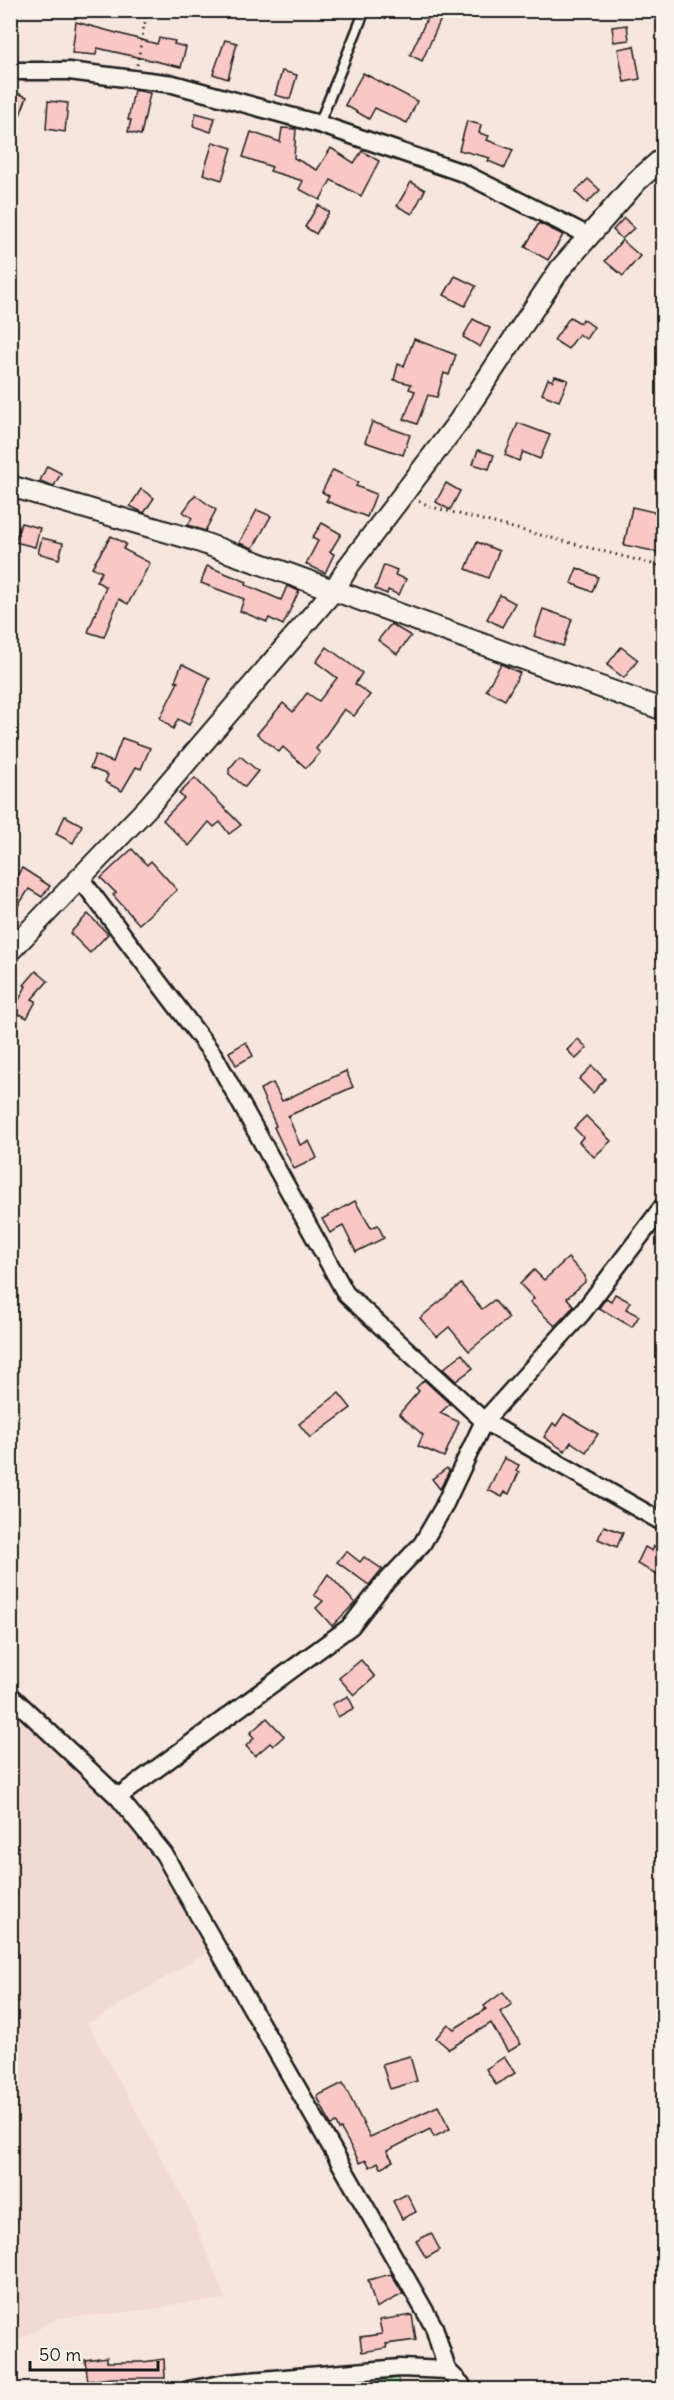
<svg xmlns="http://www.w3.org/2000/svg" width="674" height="2400" font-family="Delius,sans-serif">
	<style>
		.built { fill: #f3d9d3 }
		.grass { fill: url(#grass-tufts); stroke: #648468; stroke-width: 1.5 }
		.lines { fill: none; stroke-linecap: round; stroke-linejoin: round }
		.stream { stroke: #5c8896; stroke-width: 5 }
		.building { fill: #f8c7c6; stroke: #1c1c1c; stroke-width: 1.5 }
		.service-casing { stroke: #1c1c1c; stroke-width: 13 }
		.minor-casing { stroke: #1c1c1c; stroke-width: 21 }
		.tertiary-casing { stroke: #1c1c1c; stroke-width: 24 }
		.path { stroke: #1c1c1c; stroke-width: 3; stroke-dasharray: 1.5 4.5; stroke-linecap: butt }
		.service { stroke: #f7f3e8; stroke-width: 8 }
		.minor { stroke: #f7f3e8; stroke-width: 16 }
		.tertiary { stroke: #f7f3e8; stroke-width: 20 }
	</style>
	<defs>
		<pattern id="grass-tufts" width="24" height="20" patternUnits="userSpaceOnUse" patternTransform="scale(1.5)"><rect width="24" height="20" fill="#acedb5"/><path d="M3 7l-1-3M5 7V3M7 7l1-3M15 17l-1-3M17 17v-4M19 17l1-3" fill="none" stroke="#93cb9b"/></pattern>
	</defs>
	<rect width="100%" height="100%" fill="#f7e6de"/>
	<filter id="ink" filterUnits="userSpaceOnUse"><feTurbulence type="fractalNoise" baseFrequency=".0167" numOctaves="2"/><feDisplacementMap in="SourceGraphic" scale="12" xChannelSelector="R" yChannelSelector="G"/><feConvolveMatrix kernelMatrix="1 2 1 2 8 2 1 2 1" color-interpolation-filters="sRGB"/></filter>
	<g filter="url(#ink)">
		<polygon class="built" points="10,1703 122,1810 209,1951 88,2024 190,2210 225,2299 175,2304 150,2310 58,2318 11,2344"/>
		<polygon class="grass" points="398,2378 399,2389 341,2389 341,2388"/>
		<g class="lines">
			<polyline class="stream" points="658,2390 664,2354"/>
		</g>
		<g class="building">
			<polygon points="431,10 445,10 422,61 410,55"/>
			<polygon points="76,22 157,44 159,38 175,41 174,44 186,47 181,67 97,48 96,55 72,53"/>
			<polygon points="627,25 629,40 614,42 612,27"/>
			<polygon points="225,40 237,43 228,79 213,74"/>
			<polygon points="634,46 640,79 624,82 618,49"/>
			<polygon points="282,71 297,75 290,99 275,95"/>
			<polygon points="363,73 417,101 407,123 375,108 369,119 345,105"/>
			<polygon points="10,90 27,97 12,136 10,135"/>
			<polygon points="134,90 150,93 141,135 128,132 131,120 128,120"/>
			<polygon points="48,101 68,103 65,132 46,129"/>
			<polygon points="196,113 215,118 211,132 193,126"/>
			<polygon points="467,121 481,125 479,133 489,136 487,140 513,150 505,168 488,161 490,158 459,150"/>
			<polygon points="282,128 296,129 294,158 317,170 331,148 354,163 362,151 379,161 361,196 331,180 320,200 299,189 303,181 270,171 272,167 243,157 251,132 280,142"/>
			<polygon points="213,142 232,148 222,180 203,174"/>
			<polygon points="588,179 600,190 587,203 575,192"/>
			<polygon points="411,182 425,190 412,214 397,206"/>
			<polygon points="318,205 329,212 316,234 305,227"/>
			<polygon points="624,218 634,228 622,239 613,230"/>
			<polygon points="539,223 563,235 548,260 525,247"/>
			<polygon points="622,240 640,256 623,276 605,261"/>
			<polygon points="455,276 476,286 465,306 444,295"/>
			<polygon points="570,317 580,323 583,319 594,327 586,339 579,334 568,349 554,340"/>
			<polygon points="473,319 490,328 480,347 463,337"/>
			<polygon points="414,339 456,355 449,375 444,373 437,397 428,395 417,424 404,419 415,391 409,389 411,384 394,380 398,364 404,366"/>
			<polygon points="555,376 568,380 559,401 542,394 548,379 553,381"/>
			<polygon points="372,422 410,435 403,455 365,442"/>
			<polygon points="518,423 550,435 540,459 523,452 519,461 505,455"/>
			<polygon points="478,450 494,455 489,469 473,464"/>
			<polygon points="47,466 61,473 54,486 40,481"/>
			<polygon points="333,470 358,482 356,486 376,494 367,517 326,501 329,496 322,492"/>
			<polygon points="446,483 460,491 450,510 436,502"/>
			<polygon points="141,489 154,498 144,513 130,506"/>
			<polygon points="195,495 216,510 205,531 188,525 192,518 183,512"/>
			<polygon points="632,507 663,514 663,553 624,545"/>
			<polygon points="257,510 271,516 253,548 239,543"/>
			<polygon points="21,523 40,528 35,547 15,542"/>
			<polygon points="322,523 341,534 330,552 334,554 325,573 306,564 318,541 312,538"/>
			<polygon points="111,536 126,544 123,549 150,563 128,604 119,599 104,637 88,632 106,587 96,581 102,572 92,567"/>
			<polygon points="42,538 63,543 59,559 38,553"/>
			<polygon points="477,542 499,551 488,578 466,569"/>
			<polygon points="384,565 397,570 395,575 406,579 399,595 388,590 387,594 375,589"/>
			<polygon points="207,566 247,582 246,585 281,600 287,586 299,591 283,625 269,618 267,622 240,611 244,599 201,583"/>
			<polygon points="577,568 598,577 592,592 571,583"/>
			<polygon points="500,595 515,603 502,627 487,619"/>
			<polygon points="543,609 572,619 563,646 534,636"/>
			<polygon points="391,624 411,636 397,654 378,640"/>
			<polygon points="327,647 362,673 355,684 370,695 354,716 344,709 316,749 320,753 306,768 283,747 279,752 257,734 283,703 293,712 307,693 319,701 337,678 316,662"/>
			<polygon points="621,647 638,660 624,678 607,665"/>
			<polygon points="182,664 210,678 189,725 178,719 173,729 160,718 178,682 175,681"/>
			<polygon points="501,664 520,673 505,700 486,690"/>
			<polygon points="122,738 150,748 141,769 136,767 122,791 105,782 108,775 90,768 95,755 113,762"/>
			<polygon points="240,756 258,771 245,787 229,774 229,769"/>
			<polygon points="195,778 241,825 229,834 220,822 214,827 209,822 189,846 163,820 184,798 179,794"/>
			<polygon points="65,816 82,825 73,843 56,834"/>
			<polygon points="132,849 147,865 151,861 177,890 139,924 113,895 116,893 101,878"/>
			<polygon points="22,868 50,886 42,897 29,889 10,918 10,886"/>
			<polygon points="88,914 108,934 90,953 70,933"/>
			<polygon points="36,971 48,981 32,999 36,1001 27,1018 20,1014 15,1019 11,1016 26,986 24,985"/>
			<polygon points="578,1039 587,1048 576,1059 567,1050"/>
			<polygon points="246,1042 253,1056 236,1065 229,1052"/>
			<polygon points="592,1066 605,1079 593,1093 579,1079"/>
			<polygon points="346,1071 353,1087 288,1116 300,1145 309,1141 317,1158 294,1169 280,1140 274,1127 276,1126 260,1089 273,1083 282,1101"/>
			<polygon points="586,1116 611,1141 594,1157 579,1142 583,1137 574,1128"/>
			<polygon points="355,1201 371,1228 378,1225 384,1238 356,1252 343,1226 330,1233 322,1219"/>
			<polygon points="568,1258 585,1276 585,1282 567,1298 574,1306 555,1326 530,1302 534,1299 520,1284 534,1270 544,1280"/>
			<polygon points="461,1284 482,1309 494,1300 509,1318 469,1351 449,1327 437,1337 420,1318"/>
			<polygon points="615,1294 630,1302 626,1309 639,1316 632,1327 599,1308 606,1298 611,1301"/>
			<polygon points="462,1354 473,1368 456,1381 443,1369"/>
			<polygon points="424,1380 450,1404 440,1413 459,1422 444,1457 418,1446 423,1435 399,1414 419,1391 416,1388"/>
			<polygon points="339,1393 351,1408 310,1438 299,1424"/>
			<polygon points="564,1414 598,1434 586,1452 571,1442 565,1451 544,1437 553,1423 556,1426"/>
			<polygon points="504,1458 519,1465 516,1471 519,1472 509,1494 505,1492 502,1497 488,1490"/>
			<polygon points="447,1468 449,1471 440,1489 432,1479"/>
			<polygon points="604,1526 623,1533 617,1547 598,1539"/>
			<polygon points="654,1546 663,1551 663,1577 637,1564 645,1547 652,1551"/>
			<polygon points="346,1551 360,1562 364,1557 382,1569 369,1585 337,1562"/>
			<polygon points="328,1574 355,1603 332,1626 316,1608 323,1601 314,1595"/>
			<polygon points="361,1660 375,1677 354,1695 339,1678"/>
			<polygon points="348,1696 354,1708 338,1717 332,1704"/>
			<polygon points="267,1718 284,1736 273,1746 270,1743 255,1756 246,1746 254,1738 250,1733"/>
			<polygon points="503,1992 512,2004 500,2012 521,2044 508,2052 491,2023 449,2049 436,2038 448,2024 454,2029 486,2009 484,2006"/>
			<polygon points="410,2056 417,2081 390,2089 382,2064"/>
			<polygon points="504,2057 515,2073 496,2085 486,2069"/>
			<polygon points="343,2083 370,2137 438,2106 450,2129 434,2137 430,2129 387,2151 393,2161 381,2168 378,2162 370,2167 366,2160 360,2163 341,2129 339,2130 336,2123 331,2125 317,2096"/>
			<polygon points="407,2194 416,2212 402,2219 393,2201"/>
			<polygon points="431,2233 440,2250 426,2258 416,2241"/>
			<polygon points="391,2274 403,2294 376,2308 368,2280"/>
			<polygon points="412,2315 416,2340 386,2344 387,2348 362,2352 360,2337 382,2334 379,2320"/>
			<polygon points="107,2357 107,2362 143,2362 164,2359 165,2378 111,2378 88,2381 85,2360"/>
		</g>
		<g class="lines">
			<defs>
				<polyline id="service" points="319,124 365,10"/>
				<g id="minor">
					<polyline points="10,71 69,71 173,84 319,124 463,173 589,236"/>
					<polyline points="80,878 215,1057 346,1294 484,1421 664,1523"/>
					<polyline points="10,1695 118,1797 351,1626 381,1587 422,1544 443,1508 484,1421 582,1313 664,1205"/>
					<polyline points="118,1797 164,1854 179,1881 434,2327 447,2370"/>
					<polyline points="188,2390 226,2383 400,2368 447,2370 461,2384 464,2390"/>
				</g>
				<g id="tertiary">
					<polyline points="10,486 195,540 664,710"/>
					<polyline points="10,951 148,807 334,590 350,564 459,421 560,269 637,181 664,157"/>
				</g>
			</defs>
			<use href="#service" class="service-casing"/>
			<use href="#minor" class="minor-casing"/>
			<use href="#tertiary" class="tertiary-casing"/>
			<g class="path">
				<polyline points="137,65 147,10"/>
				<polyline points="419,501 432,507 664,567"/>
			</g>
			<use href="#service" class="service"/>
			<use href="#minor" class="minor"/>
			<use href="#tertiary" class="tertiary"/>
		</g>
	</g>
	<rect width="674" height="2400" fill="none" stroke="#f7f3e8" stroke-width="36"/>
	<rect x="18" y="18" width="638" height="2364" fill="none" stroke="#1c1c1c" stroke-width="2" filter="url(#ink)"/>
	<path d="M30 2361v9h128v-9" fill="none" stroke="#1c1c1c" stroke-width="3"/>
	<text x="39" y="2361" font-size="18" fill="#1c1c1c" stroke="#f7f3e8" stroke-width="4.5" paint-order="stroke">50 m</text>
</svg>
